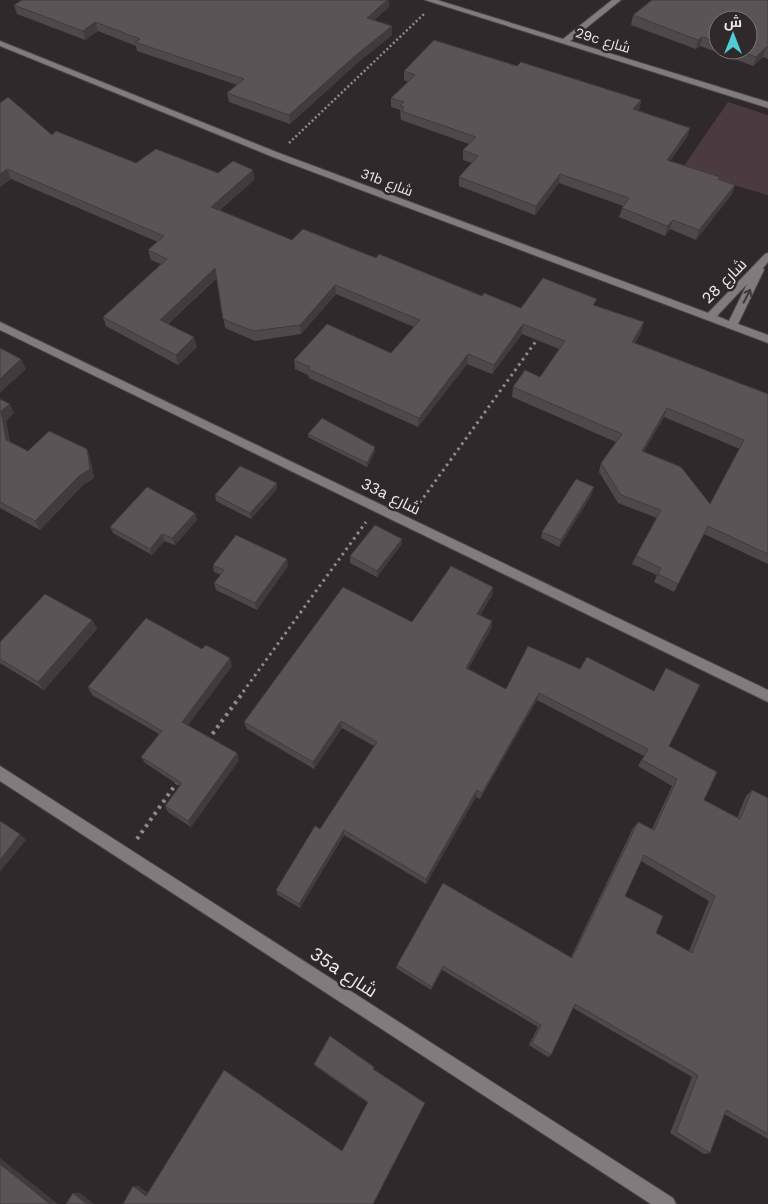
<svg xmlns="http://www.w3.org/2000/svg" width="768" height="1204" font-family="'Work Sans',Cairo,sans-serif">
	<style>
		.green { fill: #4c3a41 }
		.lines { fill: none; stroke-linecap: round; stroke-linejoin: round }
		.street-casing { stroke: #4a4648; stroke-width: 2 }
		.path-far2 { stroke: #8f8a8d; stroke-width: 2.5; stroke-dasharray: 2 2.5; stroke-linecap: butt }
		.path-far1 { stroke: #8f8a8d; stroke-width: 3; stroke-dasharray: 2.5 4; stroke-linecap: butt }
		.path { stroke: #8f8a8d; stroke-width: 4; stroke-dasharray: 3 4.5; stroke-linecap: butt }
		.street { fill: #827b7d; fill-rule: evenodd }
		.wall { fill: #4e484b; fill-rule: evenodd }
		.shaded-wall { fill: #403b3d }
		.building { fill: #5b5457; stroke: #403b3d; fill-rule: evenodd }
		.oneway { stroke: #40393c }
		.labels { text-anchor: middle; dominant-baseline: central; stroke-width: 5; stroke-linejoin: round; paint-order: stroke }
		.far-street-label { font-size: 14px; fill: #ede9eb; stroke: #2f292c }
		.street-label { font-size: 16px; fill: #ede9eb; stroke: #2f292c }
		.near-street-label { font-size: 19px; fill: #ede9eb; stroke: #2f292c }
	</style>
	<rect width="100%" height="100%" fill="#2f292c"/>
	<polygon class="green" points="728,102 768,115 768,195 681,170"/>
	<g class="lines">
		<defs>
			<g id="street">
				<polygon points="425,0 437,0 563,39 612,0 621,0 570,41 768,102 768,108"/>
				<path d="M 0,41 L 279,153 L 708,313 L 765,254 L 768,253 L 768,262 L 763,268 L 764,270 L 738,324 L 768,335 L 768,343 L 273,157 L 0,46 ZM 747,284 L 729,321 L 717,316 Z"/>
				<polygon points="0,322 768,690 768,702 0,330"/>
				<polygon points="0,766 673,1198 676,1204 651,1204 0,781"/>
			</g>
		</defs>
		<use href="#street" class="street-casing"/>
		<polyline class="path-far2" points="289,143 424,14"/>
		<g class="path-far1">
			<polyline points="416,508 539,337"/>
			<polyline points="243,692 366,522"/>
		</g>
		<g class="path">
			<polyline points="208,740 244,691"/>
			<polyline points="137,839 178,781"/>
		</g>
		<use href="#street" class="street"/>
	</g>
	<g class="wall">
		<path d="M 768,0 L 768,59 L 763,57 L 753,66 L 700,46 L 696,49 L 631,25 L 633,15 ZM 718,20 L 748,50 L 718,50 Z"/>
		<polygon points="14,5 389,7 374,20 392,35 356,64 290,124 229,102 227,93 237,85 137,51 136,46 98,31 85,40 17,14"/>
		<polygon points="517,66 641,100 639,110 638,111 690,128 687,137 670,161 720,177 719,179 735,185 732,194 696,240 670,229 665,236 619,217 623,206 559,183 535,215 459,186 459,177 472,163 463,160 463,150 469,144 401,120 400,110 391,107 391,98 408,82 404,80 404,71"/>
		<path d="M 0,103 L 52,135 L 136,163 L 218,173 L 253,170 L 254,180 L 220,210 L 292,240 L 376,258 L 482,296 L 521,308 L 595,306 L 641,332 L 635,343 L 768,394 L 768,564 L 704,534 L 674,592 L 654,582 L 657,575 L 632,564 L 636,556 L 657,518 L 618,503 L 599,472 L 601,463 L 616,442 L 512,397 L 513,387 L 540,377 L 559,349 L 522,334 L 492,374 L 467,364 L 418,427 L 309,378 L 308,375 L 295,369 L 294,360 L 391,353 L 414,327 L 336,294 L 301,334 L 255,341 L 225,328 L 217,278 L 168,324 L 197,347 L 178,365 L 106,326 L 103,317 L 161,264 L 151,260 L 148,250 L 158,242 L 11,179 L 0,187 ZM 664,417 L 740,449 L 710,504 L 644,451 Z"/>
		<polygon points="0,399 14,413 6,421 10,442 28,451 90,458 94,478 83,485 40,530 0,508"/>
		<polygon points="308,434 375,447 375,451 367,467 308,437"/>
		<polygon points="277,483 277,489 251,519 216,501 215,495"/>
		<polygon points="592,494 559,547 541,538 542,532"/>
		<polygon points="195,513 197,520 175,545 164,541 152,555 113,533 110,527"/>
		<polygon points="402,539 401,545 377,577 350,563 350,556"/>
		<polygon points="213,565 288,566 257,610 216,590 214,583 221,575 214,572"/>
		<path d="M 493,587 L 492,595 L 480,615 L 492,621 L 491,629 L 468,669 L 506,689 L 528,646 L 669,746 L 704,800 L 737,818 L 746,796 L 752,790 L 768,798 L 768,1139 L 724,1114 L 710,1153 L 704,1154 L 670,1133 L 692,1077 L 573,1008 L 551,1055 L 548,1057 L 529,1045 L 538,1027 L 442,970 L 431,990 L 396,968 L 397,965 L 571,957 L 633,828 L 638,822 L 652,829 L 672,786 L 638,766 L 644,756 L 537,700 L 480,799 L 476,797 L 426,884 L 344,835 L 300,908 L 278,895 L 276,890 L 320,829 L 374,746 L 342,728 L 314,769 L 247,729 L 244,722 L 412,622 ZM 641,861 L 709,901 L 689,951 L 656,933 L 625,896 Z"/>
		<polygon points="92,620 97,629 44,690 0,663 0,642"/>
		<polygon points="232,666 188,725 237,753 239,760 191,827 168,812 165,806 180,786 145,763 141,757 159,734 92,695 88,687"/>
		<polygon points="314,1064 374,1067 373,1204 123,1204 138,1186 148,1193 342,1151 368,1103 315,1066"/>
	</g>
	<g class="shaded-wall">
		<polygon points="387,0 389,0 389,7 367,27 367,18"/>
		<polygon points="95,22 98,31 85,40 83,31"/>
		<polygon points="392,26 392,35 356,64 290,124 289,115 356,55"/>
		<polygon points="702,37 700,46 696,49 698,40"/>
		<polygon points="766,47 763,57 753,66 756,57"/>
		<polygon points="641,100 639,110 631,119 633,109"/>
		<polygon points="690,128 687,137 664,169 667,160"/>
		<polygon points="7,169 11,179 0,187 0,174"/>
		<polygon points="253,170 254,180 213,216 211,207"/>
		<polygon points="560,174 559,183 535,215 536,206"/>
		<polygon points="735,185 732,194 696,240 699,230"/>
		<polygon points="673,220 670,229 665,236 667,226"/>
		<polygon points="215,268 217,277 162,329 160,320"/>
		<polygon points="335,285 336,294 301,334 300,325"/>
		<polygon points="644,322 641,332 630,352 632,342"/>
		<polygon points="523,324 522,334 492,374 494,365"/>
		<polygon points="194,337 197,347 178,365 176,355"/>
		<polygon points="468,354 467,364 418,427 419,418"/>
		<polygon points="21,359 26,369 0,393 0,379"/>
		<polygon points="10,404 14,413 6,421 11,449 6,440 1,411"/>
		<polygon points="667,408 664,417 639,460 642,451"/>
		<polygon points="375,447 375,451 367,467 367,463"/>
		<polygon points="87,449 90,458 94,478 83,485 40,530 35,521"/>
		<polygon points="277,483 277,489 251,519 250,513"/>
		<polygon points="594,487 592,494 559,547 561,540"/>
		<polygon points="195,513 197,520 175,545 172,538"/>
		<polygon points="162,534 164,541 152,555 150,549"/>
		<polygon points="402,539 401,545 377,577 377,571"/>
		<polygon points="287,559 288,566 257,610 255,603"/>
		<polygon points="493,587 492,595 476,622 477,614"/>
		<polygon points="92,620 97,629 44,690 38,682"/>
		<polygon points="492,621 491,629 464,676 466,668"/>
		<polygon points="230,658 232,666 185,729 182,722"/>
		<polygon points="539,693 537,700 480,799 482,793"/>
		<polygon points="341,721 342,728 314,769 313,762"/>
		<polygon points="237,753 239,760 191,827 188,821"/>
		<polygon points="477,790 476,797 426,884 426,879"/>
		<polygon points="344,830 344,835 300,908 299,904"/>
		<polygon points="20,834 26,840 0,872 0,860"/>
		<polygon points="443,966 442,970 431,990 432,987"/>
		<polygon points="0,1158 58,1204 50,1204 0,1164"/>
		<polygon points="133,1186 138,1186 151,1196 146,1196"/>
		<polygon points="73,1193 80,1193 94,1204 87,1204"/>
	</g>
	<g class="building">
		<polygon points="22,0 387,0 367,18 392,26 356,55 289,115 227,93 244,79 135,42 140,39 95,22 83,31 14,5"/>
		<polygon points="652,0 768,0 768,48 766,47 756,57 738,50 748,50 748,20 718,20 718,42 702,37 698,40 633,15"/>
		<polygon points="434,40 517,66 521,62 641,100 633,109 690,128 667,160 720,177 718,179 735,185 699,230 673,220 667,226 622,208 629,198 560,174 536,206 459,177 478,156 463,150 476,137 401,111 404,107 400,106 404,102 391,98 415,75 404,71"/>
		<path d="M 8,97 L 52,135 L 56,131 L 136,163 L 156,149 L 218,173 L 233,161 L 253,170 L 211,207 L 292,240 L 303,229 L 376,258 L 379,254 L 482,296 L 484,293 L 521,308 L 543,278 L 597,299 L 593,305 L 644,322 L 632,342 L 768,394 L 768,554 L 708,526 L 678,584 L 658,574 L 661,568 L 636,556 L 661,510 L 621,495 L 601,463 L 622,434 L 513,387 L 525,370 L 540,377 L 565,341 L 523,324 L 494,365 L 468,354 L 419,418 L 308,369 L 310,367 L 294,360 L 327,324 L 391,353 L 420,320 L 335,285 L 300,325 L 253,331 L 223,319 L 215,268 L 160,320 L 194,337 L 176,355 L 103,317 L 167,259 L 148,250 L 164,236 L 7,169 L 0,174 L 0,103 ZM 667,408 L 744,440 L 710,504 L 681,467 L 642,451 Z"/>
		<polygon points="0,348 21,359 0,379"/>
		<polygon points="0,399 10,404 1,411 6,440 28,451 49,431 87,449 90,469 79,476 35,521 0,502"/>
		<polygon points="322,418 375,447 367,463 308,434"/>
		<polygon points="240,466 277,483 250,513 215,495"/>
		<polygon points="576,479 594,487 561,540 542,532"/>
		<polygon points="147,487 195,513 172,538 162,534 150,549 110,527"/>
		<polygon points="375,525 402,539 377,571 350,556"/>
		<polygon points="236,535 287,559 255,603 214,583 224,570 213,565"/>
		<path d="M 451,566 L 493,587 L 477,614 L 492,621 L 466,668 L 506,689 L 528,646 L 580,669 L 587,657 L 654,691 L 666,668 L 700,685 L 669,746 L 717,772 L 704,800 L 740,819 L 752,790 L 768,798 L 768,1134 L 726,1110 L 710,1153 L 676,1132 L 698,1075 L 575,1004 L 551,1055 L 532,1043 L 541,1025 L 443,966 L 432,987 L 397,965 L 443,883 L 572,958 L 638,822 L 654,830 L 677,779 L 642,760 L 648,749 L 539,693 L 482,793 L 477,790 L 426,879 L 344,830 L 299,904 L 276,890 L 315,826 L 320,829 L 377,742 L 341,721 L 313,762 L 244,722 L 343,587 L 412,622 ZM 644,855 L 715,896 L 692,953 L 656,933 L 663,916 L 625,896 Z"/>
		<polygon points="45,594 92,620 38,682 0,659 0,642"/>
		<polygon points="146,618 202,649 206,645 230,658 182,722 237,753 188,821 165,806 182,783 141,757 162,731 88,687"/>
		<polygon points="0,821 20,834 0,860"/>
		<polygon points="330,1036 374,1067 373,1069 425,1103 373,1204 123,1204 133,1186 146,1196 224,1070 342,1151 368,1102 314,1064"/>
		<polygon points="0,1164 50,1204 0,1204"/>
		<polygon points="73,1193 87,1204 66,1204"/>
	</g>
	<defs><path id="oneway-shaft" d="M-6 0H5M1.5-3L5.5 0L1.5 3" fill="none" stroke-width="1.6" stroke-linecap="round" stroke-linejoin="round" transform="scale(1.25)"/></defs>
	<use class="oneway" href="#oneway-shaft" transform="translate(747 296) rotate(-63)"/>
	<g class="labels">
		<g class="far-street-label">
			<text transform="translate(603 40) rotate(17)">29c شارع</text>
			<text transform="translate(387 182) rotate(21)">31b شارع</text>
		</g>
		<g class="street-label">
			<text transform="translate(724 281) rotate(-45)">شارع 28</text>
			<text transform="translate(391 496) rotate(26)">33a شارع</text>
		</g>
		<g class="near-street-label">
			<text transform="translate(344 972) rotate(33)">35a شارع</text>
		</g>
	</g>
	<g transform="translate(733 35)"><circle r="24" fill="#2f292c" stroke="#7b7678"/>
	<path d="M0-4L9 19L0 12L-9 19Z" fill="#52cbd7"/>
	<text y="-8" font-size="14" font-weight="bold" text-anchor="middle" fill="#ede9eb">ش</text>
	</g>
</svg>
